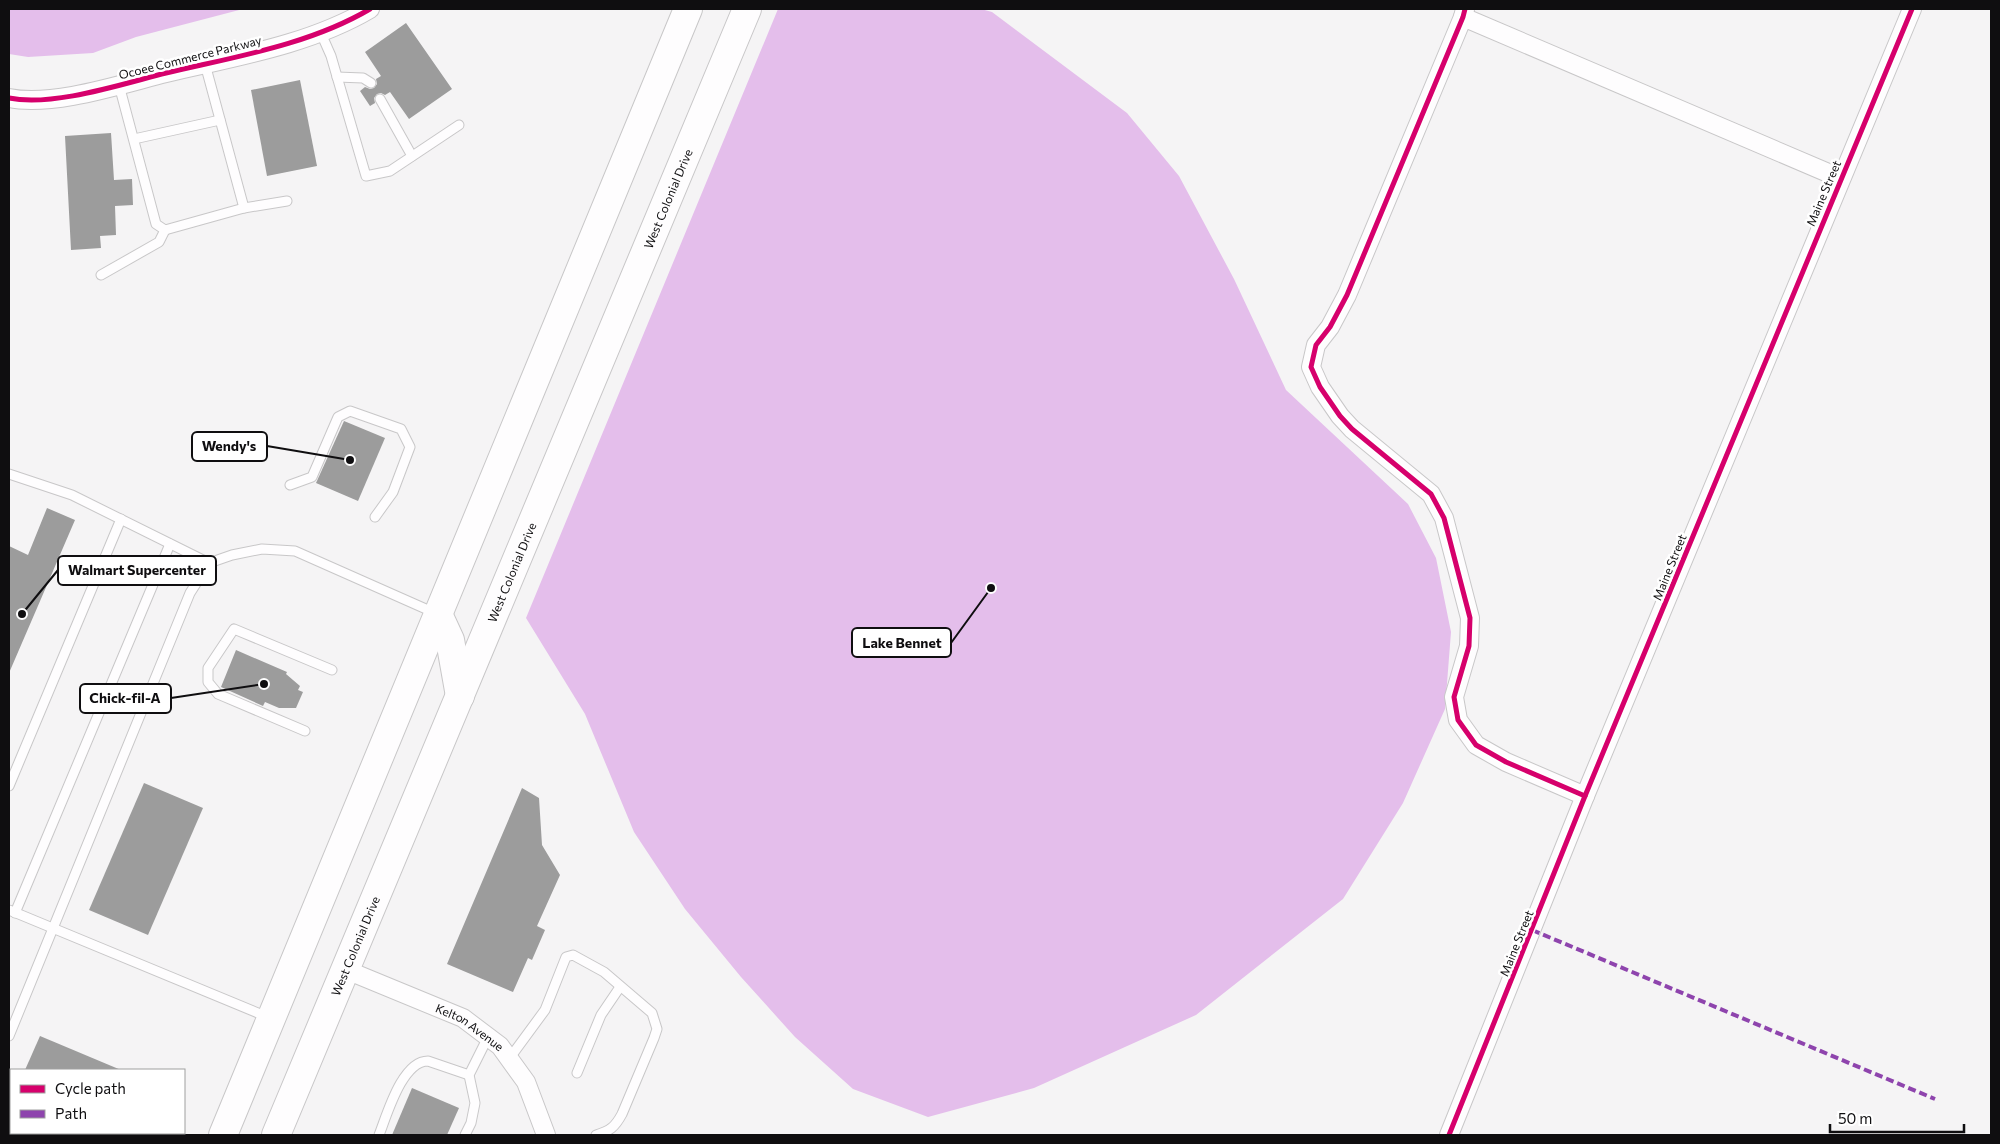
<svg xmlns="http://www.w3.org/2000/svg" width="2000" height="1144" font-family="Commissioner,sans-serif">
	<style>
		.water { fill: #e4beeb }
		.building { fill: #9c9c9c }
		.lines { fill: none; stroke-linecap: round; stroke-linejoin: round }
		.service-casing { stroke: #c8c7c8; stroke-width: 11 }
		.minor-casing { stroke: #c8c7c8; stroke-width: 20 }
		.trunk-casing { stroke: #c8c7c8; stroke-width: 30 }
		.service { stroke: #fefdfe; stroke-width: 9 }
		.minor { stroke: #fefdfe; stroke-width: 18 }
		.trunk { stroke: #fefdfe; stroke-width: 28 }
		.quiet { stroke: #8e44ad; stroke-width: 4; stroke-dasharray: 8 4; stroke-linecap: butt }
		.cycleway-casing { stroke: #fff; stroke-width: 8 }
		.cycleway { stroke: #d6006c; stroke-width: 5 }
		.labels { text-anchor: middle; dominant-baseline: central; stroke-width: 5; stroke-linejoin: round; paint-order: stroke }
		.street-label { font-size: 12px; fill: #0f0e10; stroke: #fff }
		.leader { fill: none; stroke: #0f0e10; stroke-width: 2 }
		.callout-dot { fill: #0f0e10; stroke: #fff; stroke-width: 2 }
		.callout { fill: #fff; stroke: #0f0e10; stroke-width: 2 }
		.callout-label { font-size: 14px; text-anchor: middle; font-weight: bold; fill: #0f0e10 }
	</style>
	<rect width="100%" height="100%" fill="#f5f4f5"/>
	<g class="water">
		<polygon points="9,9 243,9 136,37 93,53 28,57 9,54"/>
		<polygon points="778,9 981,9 992,12 1127,113 1179,176 1234,279 1286,390 1408,504 1436,558 1451,632 1445,709 1403,803 1343,899 1196,1015 1034,1088 928,1117 853,1089 795,1037 741,977 685,909 634,832 585,714 526,618"/>
	</g>
	<g class="building">
		<polygon points="406,23 452,89 409,119 390,92 385,95 381,93 377,94 374,98 375,103 370,106 360,91 365,87 370,89 374,88 377,84 376,79 381,76 365,52"/>
		<polygon points="300,80 317,166 267,176 251,90"/>
		<polygon points="111,133 114,180 132,179 133,205 115,206 116,235 100,236 101,248 71,250 65,136"/>
		<polygon points="344,421 385,438 358,501 316,483"/>
		<polygon points="47,508 75,520 9,673 9,546 28,555"/>
		<polygon points="236,650 287,672 286,674 300,686 298,690 303,692 296,708 279,708 265,702 263,706 221,687"/>
		<polygon points="144,783 203,808 148,935 89,910"/>
		<polygon points="522,788 539,798 542,845 560,875 537,926 545,930 532,960 528,958 513,992 447,964"/>
		<polygon points="40,1036 121,1070 25,1070"/>
		<polygon points="412,1088 459,1108 447,1135 392,1135"/>
	</g>
	<g class="lines">
		<defs>
			<g id="service">
				<polyline points="320,31 331,56 366,176 390,171 459,125"/>
				<polyline points="337,77 363,78 371,83"/>
				<polyline points="119,85 156,224 165,230 244,208 205,64"/>
				<polyline points="380,99 412,156"/>
				<polyline points="134,139 220,120"/>
				<polyline points="244,208 287,201"/>
				<polyline points="101,275 159,242 165,230"/>
				<polyline points="9,474 72,495 209,563"/>
				<polyline points="290,485 312,477 338,417 350,411 401,429 410,447 393,492 375,517"/>
				<polyline points="305,731 218,694 208,682 208,668 234,629 332,670"/>
				<polyline points="9,786 121,519"/>
				<polyline points="9,910 270,1018"/>
				<polyline points="15,913 170,544"/>
				<polyline points="9,1036 190,593 209,563 232,555 262,549 295,551 435,613"/>
				<path d="M 509,1059 L 545,1010 L 566,957 L 573,955 L 604,972 L 652,1013 L 657,1029 L 654,1038 L 622,1114 C 615,1127 610,1131 596,1135"/>
				<polyline points="577,1073 601,1015 620,987"/>
				<path d="M 379,1135 C 387,1115 402,1061 428,1061 L 469,1075"/>
				<polyline points="465,1135 471,1123 475,1103 469,1075 488,1037"/>
			</g>
			<g id="minor">
				<polyline points="1465,9 1463,17 1347,295 1330,327 1316,345 1311,367 1320,387 1340,416 1352,429 1431,494 1444,518 1470,618 1469,646 1454,697 1458,720 1476,745 1506,762 1585,796"/>
				<polyline points="1463,17 1840,178"/>
				<path d="M 9,98 C 53,107 122,84 166,73 C 234,57 309,45 370,9"/>
				<path id="s1" d="M 344,969 L 463,1018 L 500,1046 L 526,1082 L 546,1135"/>
				<polyline points="1449,1135 1585,796 1912,9"/>
			</g>
			<g id="trunk">
				<polyline points="438,614 450,640 460,696"/>
				<polyline points="223,1135 688,9"/>
				<path id="s2" d="M 276,1135 L 747,9"/>
			</g>
		</defs>
		<use href="#service" class="service-casing"/>
		<use href="#minor" class="minor-casing"/>
		<use href="#trunk" class="trunk-casing"/>
		<use href="#service" class="service"/>
		<use href="#minor" class="minor"/>
		<use href="#trunk" class="trunk"/>
		<polyline class="quiet" points="1532,930 1935,1099"/>
		<defs>
			<g id="cycleway">
				<polyline points="1465,9 1463,17 1347,295 1330,327 1316,345 1311,367 1320,387 1340,416 1352,429 1431,494 1444,518 1470,618 1469,646 1454,697 1458,720 1476,745 1506,762 1585,796"/>
				<path d="M 9,98 C 53,107 122,84 166,73 C 234,57 309,45 370,9"/>
				<polyline points="1449,1135 1585,796 1912,9"/>
			</g>
		</defs>
		<use href="#cycleway" class="cycleway-casing"/>
		<use href="#cycleway" class="cycleway"/>
	</g>
	<g class="labels">
		<g class="street-label">
			<text transform="translate(190 57) rotate(-14)">Ocoee Commerce Parkway</text>
			<text transform="translate(1823 193) rotate(-67)">Maine Street</text>
			<text stroke="none"><textPath href="#s2" startOffset="1015">West Colonial Drive</textPath></text>
			<text transform="translate(1669 567) rotate(-68)">Maine Street</text>
			<text stroke="none"><textPath href="#s2" startOffset="610">West Colonial Drive</textPath></text>
			<text transform="translate(1516 943) rotate(-68)">Maine Street</text>
			<text stroke="none"><textPath href="#s2" startOffset="205">West Colonial Drive</textPath></text>
			<text stroke="none"><textPath href="#s1" startOffset="139">Kelton Avenue</textPath></text>
		</g>
	</g>
	<path class="leader" d="M350 460L267 446M22 614L58 570M991 588L951 643M264 684L171 698"/>
	<g class="callout-dot">
		<circle cx="350" cy="460" r="5"/>
		<circle cx="22" cy="614" r="5"/>
		<circle cx="991" cy="588" r="5"/>
		<circle cx="264" cy="684" r="5"/>
	</g>
	<g class="callout">
		<rect x="192" y="432" width="75" height="29" rx="5"/>
		<rect x="58" y="556" width="158" height="29" rx="5"/>
		<rect x="852" y="628" width="99" height="29" rx="5"/>
		<rect x="80" y="684" width="91" height="29" rx="5"/>
	</g>
	<g class="callout-label">
		<text x="229" y="451">Wendy's</text>
		<text x="137" y="575">Walmart Supercenter</text>
		<text x="902" y="648">Lake Bennet</text>
		<text x="125" y="703">Chick-fil-A</text>
	</g>
	<rect width="2000" height="1144" fill="none" stroke="#0f0e10" stroke-width="20"/>
	<rect x="10" y="1069" width="175" height="65" fill="#ffffff" stroke="#9f9f9f"/>
	<rect x="20" y="1085" width="25" height="8" fill="#d6006c" stroke="#9f9f9f"/>
	<text x="55" y="1094" font-size="15" fill="#0f0e10">Cycle path</text>
	<rect x="20" y="1110" width="25" height="8" fill="#8e44ad" stroke="#9f9f9f"/>
	<text x="55" y="1119" font-size="15" fill="#0f0e10">Path</text>
	<path d="M1830 1124v8h134v-8" fill="none" stroke="#0f0e10" stroke-width="2.5"/>
	<text x="1838" y="1124" font-size="15" fill="#0f0e10" stroke="#ffffff" stroke-width="4" paint-order="stroke">50 m</text>
</svg>
